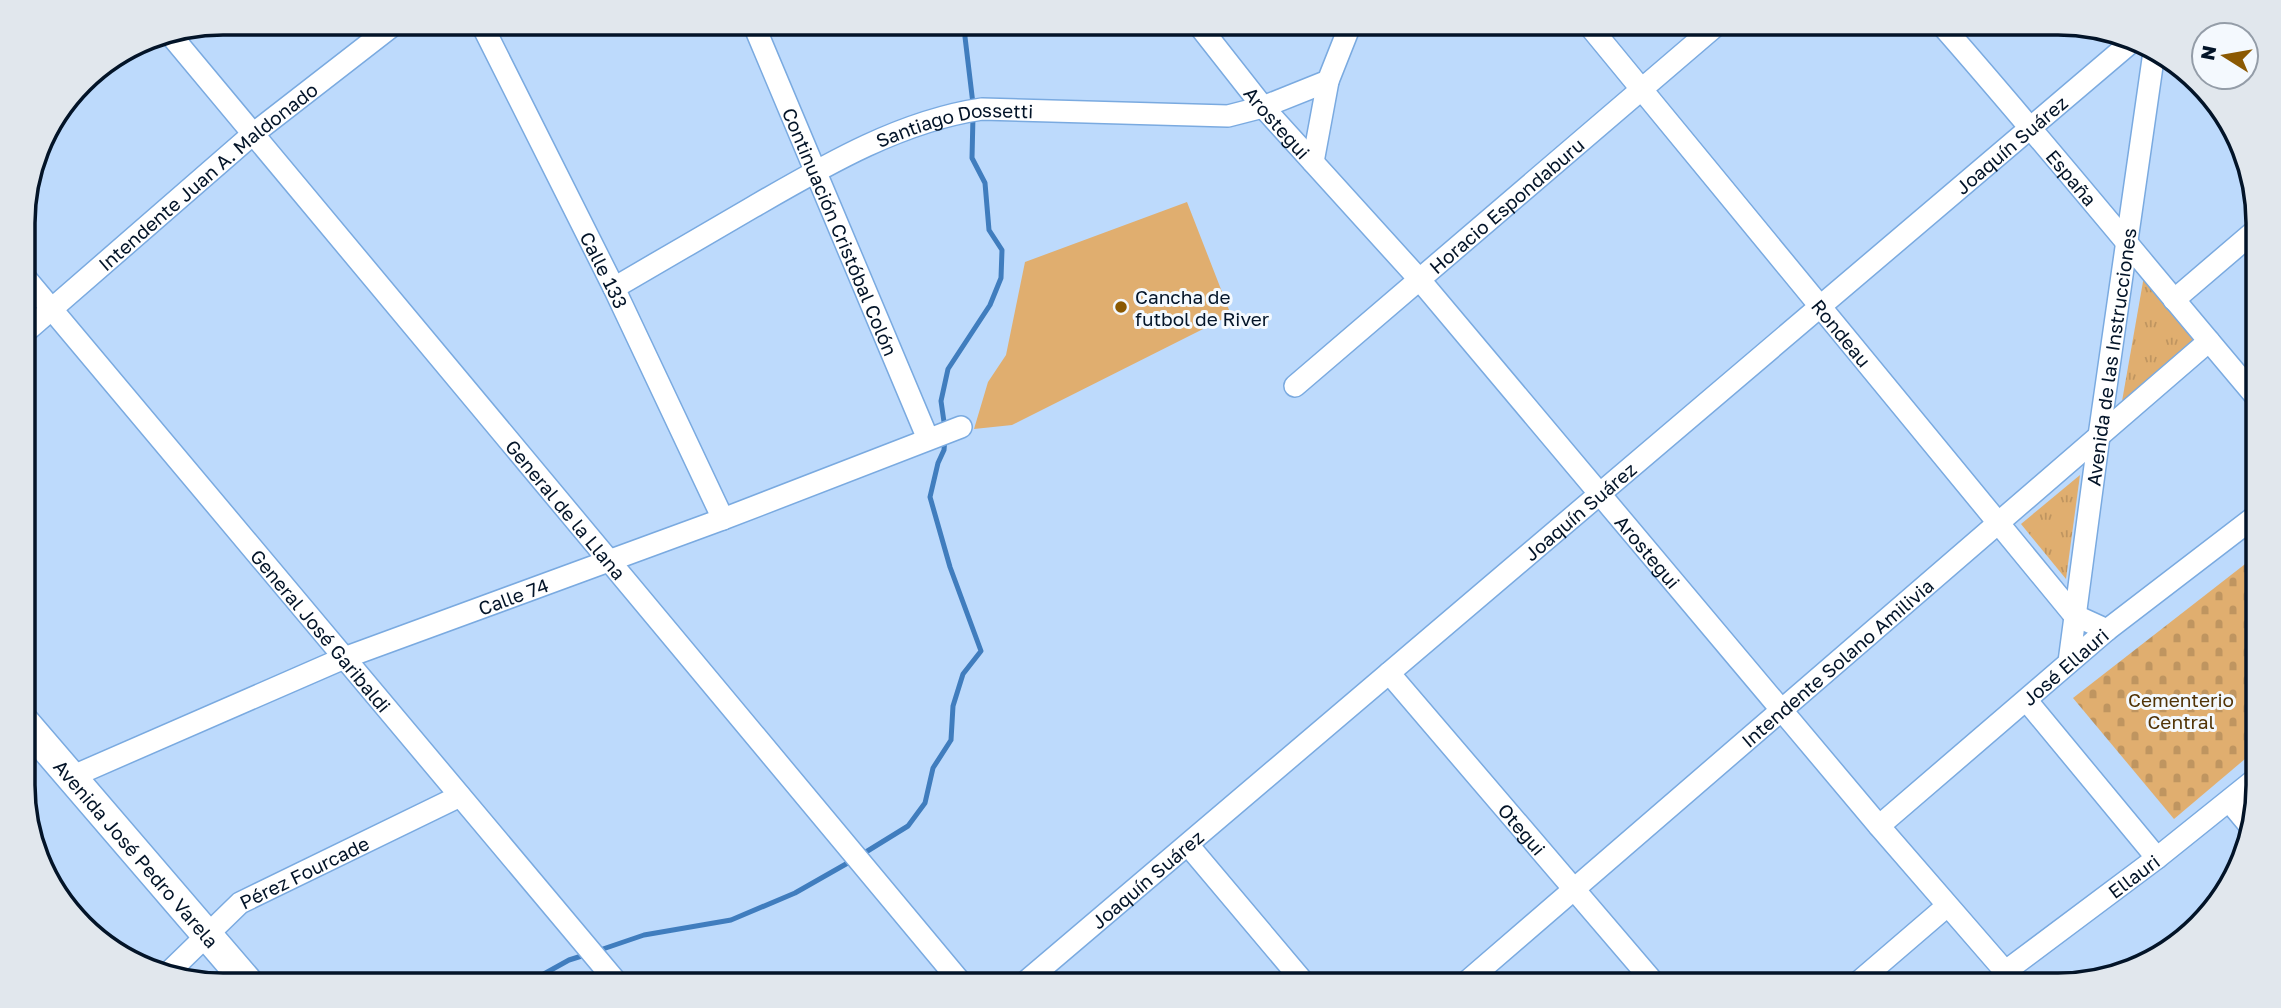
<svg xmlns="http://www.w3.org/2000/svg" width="2281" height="1008" font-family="'Golos Text',sans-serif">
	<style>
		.grass { fill: url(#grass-tufts) }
		.cemetery { fill: url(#cemetery-stones) }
		.pitch { fill: #e0ae6f }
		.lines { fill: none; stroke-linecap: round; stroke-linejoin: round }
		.stream { stroke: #407dbe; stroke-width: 5 }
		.street-casing { stroke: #7aaae0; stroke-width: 24 }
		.secondary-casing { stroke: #7aaae0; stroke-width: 33 }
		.street { stroke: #fff; stroke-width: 21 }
		.secondary { stroke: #fff; stroke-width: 30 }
		.poi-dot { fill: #8b5902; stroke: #f4f9fe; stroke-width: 2.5 }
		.labels { text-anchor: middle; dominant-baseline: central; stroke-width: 6; stroke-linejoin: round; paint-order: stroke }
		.street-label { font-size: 19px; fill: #031428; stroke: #f4f9fe }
		.poi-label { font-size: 19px; fill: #031428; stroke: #f4f9fe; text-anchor: start }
		.park-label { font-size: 19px; fill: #513306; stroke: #f4f9fe }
		.rim { fill: none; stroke: #031428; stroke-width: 3.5 }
	</style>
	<defs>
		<pattern id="grass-tufts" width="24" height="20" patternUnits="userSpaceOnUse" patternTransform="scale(1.75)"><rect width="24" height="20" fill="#e0ae6f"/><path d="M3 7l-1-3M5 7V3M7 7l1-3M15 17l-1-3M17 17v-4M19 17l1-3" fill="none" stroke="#bf9560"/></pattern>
		<pattern id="cemetery-stones" width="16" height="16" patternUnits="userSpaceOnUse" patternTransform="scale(1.75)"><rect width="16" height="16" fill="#e0ae6f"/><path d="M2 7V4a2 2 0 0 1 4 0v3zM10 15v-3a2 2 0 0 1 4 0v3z" fill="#bf9560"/></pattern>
	</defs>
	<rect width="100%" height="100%" fill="#bddafc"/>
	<g class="grass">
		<polygon points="2144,276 2201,340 2121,407"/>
		<polygon points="2080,475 2066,579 2021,524"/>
	</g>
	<polygon class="cemetery" points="2258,554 2258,748 2174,819 2073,698"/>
	<polygon class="pitch" points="1187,202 1231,315 1012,425 974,429 988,382 1006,355 1025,262"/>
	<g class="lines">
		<g class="stream">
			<polyline points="967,23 965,37 973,104"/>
			<polyline points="945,429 941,401 948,369 990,305 1001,278 1002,250 989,230 985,183 972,158 973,116"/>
			<polyline points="861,855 908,826 925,803 933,768 951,740 953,706 963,674 981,651 950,567 930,497 938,463 944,450 945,438"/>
			<polyline points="597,951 644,935 731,920 795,893 853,860"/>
			<polyline points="524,985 569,960 588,954"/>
		</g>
		<defs>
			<g id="street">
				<path id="s1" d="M 481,23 L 614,288 L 723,519"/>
				<path id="s2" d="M 753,23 L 928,439"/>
				<path id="s3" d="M 1197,23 L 1263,107 L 1419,279 L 1879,826 L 2017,985"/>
				<path id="s4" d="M 1587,23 L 2074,615 L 2107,630"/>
				<path id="s5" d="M 1940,23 C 2048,146 2151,273 2257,398"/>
				<path id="s6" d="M 169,33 L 963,985"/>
				<polyline points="1313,162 1328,81"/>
				<path id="s7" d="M 23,275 L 619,985"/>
				<path id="s8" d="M 614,288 C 660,261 707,234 753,207 C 824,166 900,121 982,109 L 1228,116 L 1263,107 L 1328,81 L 1351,23"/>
				<polyline points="2174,300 2257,229"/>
				<path id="s9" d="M 23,334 L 253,134 L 396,23"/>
				<path id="s10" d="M 1295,386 L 1719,23"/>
				<path id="s11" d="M 2069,662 L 2099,436 L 2154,52"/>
				<path id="s12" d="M 1389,673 L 1656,985"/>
				<polyline points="2027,701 2157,858"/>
				<path id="s13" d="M 71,777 L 344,658 L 723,519 L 961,427"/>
				<polyline points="2230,802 2250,826"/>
				<path id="s14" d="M 1879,826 L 2107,630 L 2257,515"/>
				<polyline points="1188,845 1306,985"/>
				<path id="s15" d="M 2006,971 L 2157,858 L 2258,777"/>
				<path id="s16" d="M 167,974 L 240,903 L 460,796"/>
				<path id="s17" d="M 1022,985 L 2136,38"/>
				<path id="s18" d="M 1463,985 L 2209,341"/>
				<polyline points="1855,985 1947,906"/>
			</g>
			<g id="secondary">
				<path id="s19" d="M 24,722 L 250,985"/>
			</g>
		</defs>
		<use href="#street" class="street-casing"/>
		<use href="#secondary" class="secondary-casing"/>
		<use href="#street" class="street"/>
		<use href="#secondary" class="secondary"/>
	</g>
	<circle class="poi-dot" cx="1121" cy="307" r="7"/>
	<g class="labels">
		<g class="street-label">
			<text stroke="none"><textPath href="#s3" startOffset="128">Arostegui</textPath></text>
			<text stroke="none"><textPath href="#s8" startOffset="382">Santiago Dossetti</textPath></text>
			<text stroke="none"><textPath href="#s17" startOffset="1298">Joaquín Suárez</textPath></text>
			<text stroke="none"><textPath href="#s9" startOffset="243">Intendente Juan A. Maldonado</textPath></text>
			<text stroke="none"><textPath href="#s5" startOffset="203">España</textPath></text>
			<text stroke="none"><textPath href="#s10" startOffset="278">Horacio Espondaburu</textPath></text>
			<text stroke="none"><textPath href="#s2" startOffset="226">Continuación Cristóbal Colón</textPath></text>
			<text stroke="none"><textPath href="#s1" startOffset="276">Calle 133</textPath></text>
			<text stroke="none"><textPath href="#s4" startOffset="401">Rondeau</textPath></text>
			<text stroke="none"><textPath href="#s11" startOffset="308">Avenida de las Instrucciones</textPath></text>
			<text stroke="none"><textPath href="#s6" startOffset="620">General de la Llana</textPath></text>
			<text stroke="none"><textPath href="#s17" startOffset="732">Joaquín Suárez</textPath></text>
			<text stroke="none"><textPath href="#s3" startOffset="695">Arostegui</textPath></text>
			<text stroke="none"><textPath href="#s13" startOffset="478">Calle 74</textPath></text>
			<text stroke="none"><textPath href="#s7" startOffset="464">General José Garibaldi</textPath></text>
			<text stroke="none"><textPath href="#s18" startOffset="494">Intendente Solano Amilivia</textPath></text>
			<text stroke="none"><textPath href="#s14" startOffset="245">José Ellauri</textPath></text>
			<text stroke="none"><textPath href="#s12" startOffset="205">Otegui</textPath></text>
			<text stroke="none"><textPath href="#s19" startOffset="173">Avenida José Pedro Varela</textPath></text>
			<text stroke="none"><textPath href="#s16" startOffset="173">Pérez Fourcade</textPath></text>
			<text stroke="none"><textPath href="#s15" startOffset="159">Ellauri</textPath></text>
			<text stroke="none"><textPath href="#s17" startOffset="164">Joaquín Suárez</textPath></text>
		</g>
		<g class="poi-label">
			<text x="1135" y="296">Cancha de<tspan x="1135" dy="22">futbol de River</tspan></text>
		</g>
		<g class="park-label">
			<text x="2181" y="699">Cementerio<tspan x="2181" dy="22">Central</tspan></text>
		</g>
	</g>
	<path d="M0 0H2281V1008H0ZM223 35H2058A188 188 0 0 1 2246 223V785A188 188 0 0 1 2058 973H223A188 188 0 0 1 35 785V223A188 188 0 0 1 223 35Z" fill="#e1e7ed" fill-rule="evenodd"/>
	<path class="rim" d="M223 35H2058A188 188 0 0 1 2246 223V785A188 188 0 0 1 2058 973H223A188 188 0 0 1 35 785V223A188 188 0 0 1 223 35Z"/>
	<g transform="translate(2225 56) rotate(281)"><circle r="33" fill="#f4f9fe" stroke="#949da8" stroke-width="2"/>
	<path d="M0-5L12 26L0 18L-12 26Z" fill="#8b5902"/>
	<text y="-10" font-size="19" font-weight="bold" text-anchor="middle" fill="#031428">N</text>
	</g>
</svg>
